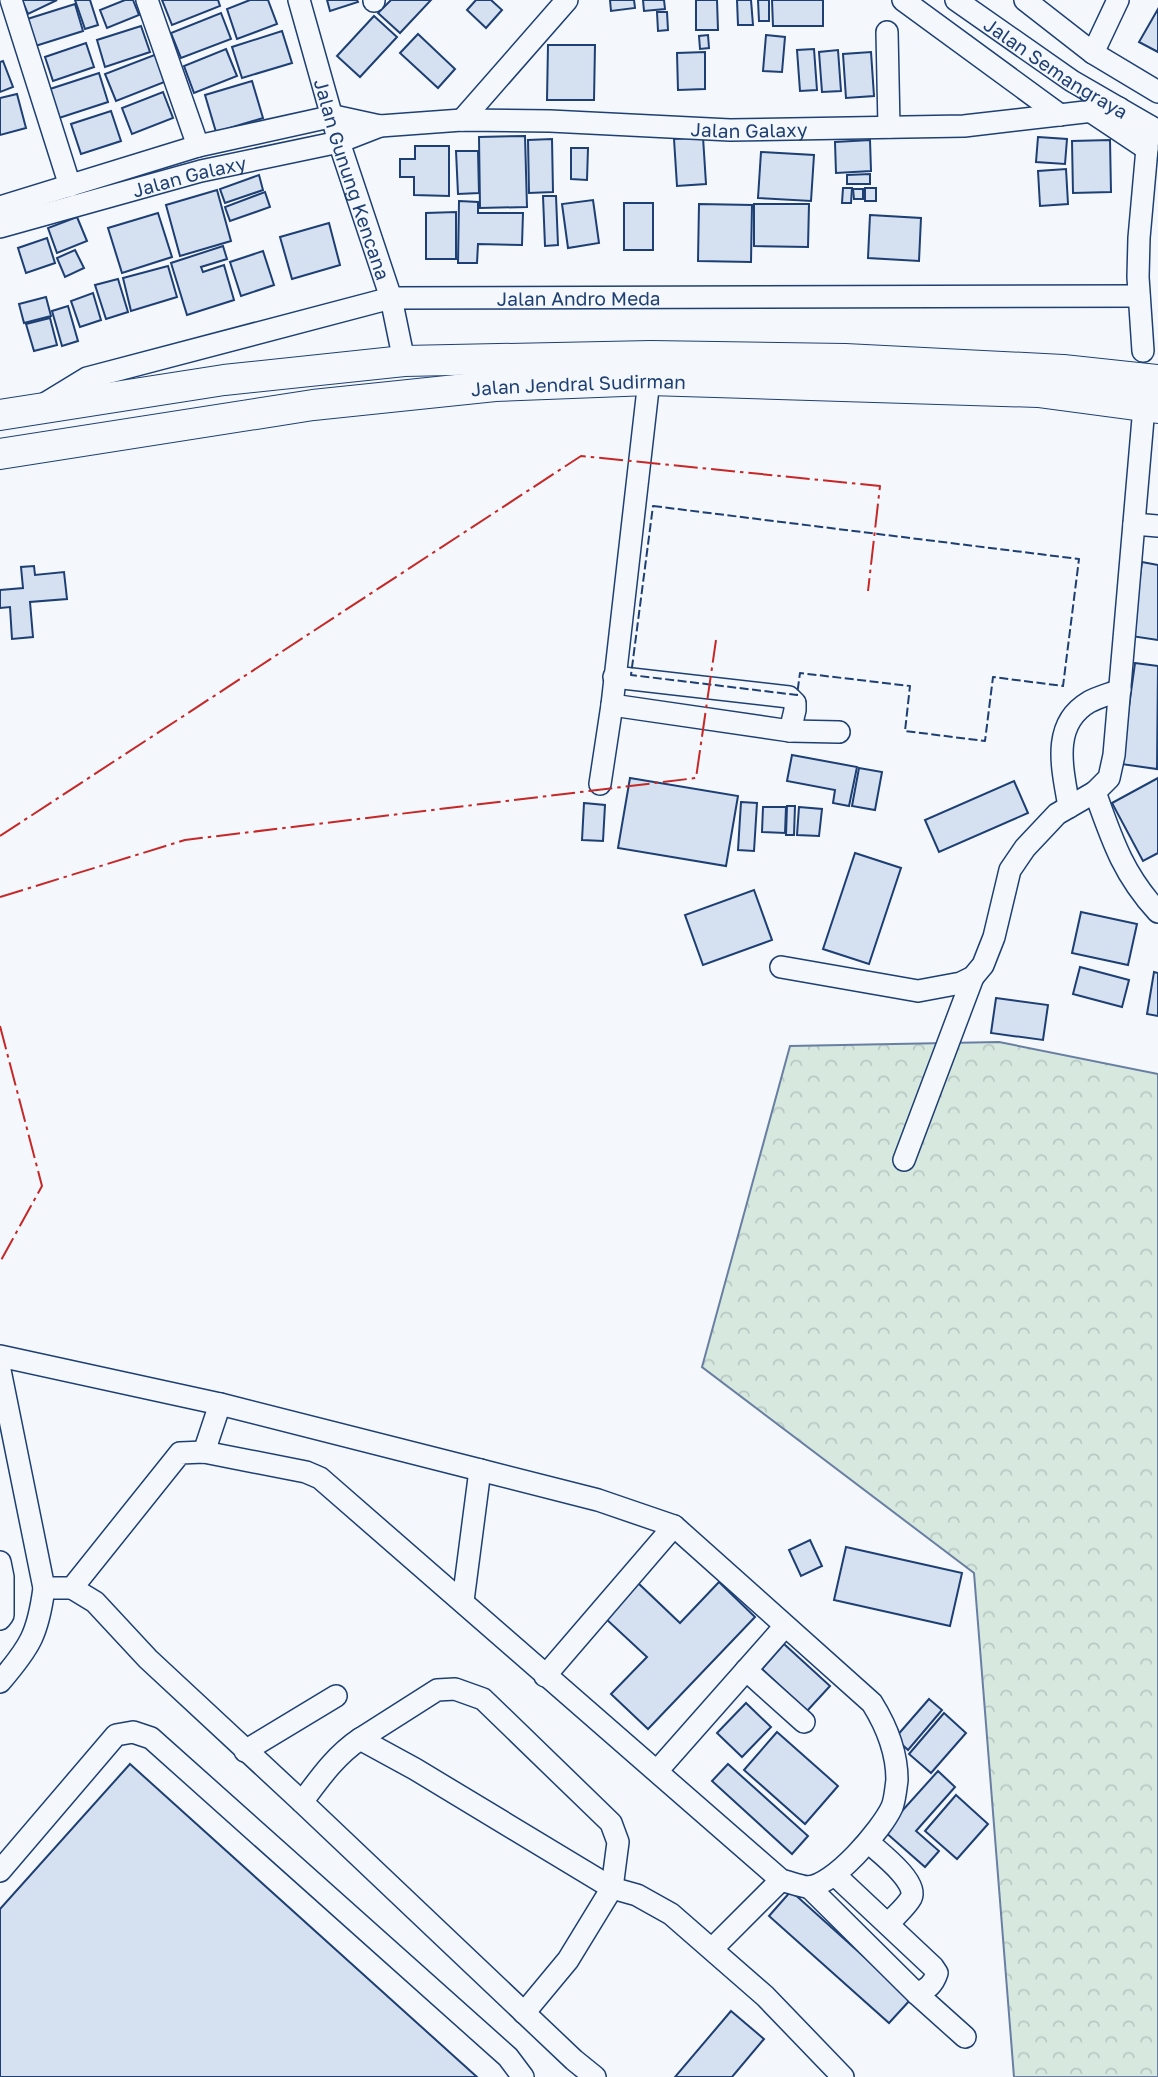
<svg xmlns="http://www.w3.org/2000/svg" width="1158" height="2077" font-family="'Golos Text',sans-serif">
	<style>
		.forest { fill: url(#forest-crowns); stroke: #687fa3; stroke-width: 2 }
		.building { fill: #d5e0f0; stroke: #1d3f73; stroke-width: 2 }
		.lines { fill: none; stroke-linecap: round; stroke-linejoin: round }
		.minor-casing { stroke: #1d3f73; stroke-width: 24 }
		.highway-casing { stroke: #1d3f73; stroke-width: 32 }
		.minor { stroke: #f4f7fb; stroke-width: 21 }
		.highway { stroke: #f4f7fb; stroke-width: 30 }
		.fence { stroke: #1d3f73; stroke-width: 2; stroke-dasharray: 9 3.5; stroke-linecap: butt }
		.power { stroke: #c62828; stroke-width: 2; stroke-dasharray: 24 5 3.5 5; stroke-linecap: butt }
		.labels { text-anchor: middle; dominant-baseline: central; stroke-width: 5; stroke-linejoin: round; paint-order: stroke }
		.street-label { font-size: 19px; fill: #1d3f73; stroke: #f4f7fb }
	</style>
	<defs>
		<pattern id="forest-crowns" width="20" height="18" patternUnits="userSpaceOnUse" patternTransform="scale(1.75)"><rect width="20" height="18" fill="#d7e8df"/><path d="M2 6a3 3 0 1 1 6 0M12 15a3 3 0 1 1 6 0" fill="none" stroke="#b8c8c3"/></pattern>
	</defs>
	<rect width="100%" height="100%" fill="#f4f7fb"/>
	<polygon class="forest" points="999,1042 1158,1074 1158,2077 1014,2077 974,1573 702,1367 790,1046"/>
	<g class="building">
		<polygon points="22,0 57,0 28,14"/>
		<polygon points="75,0 90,0 98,25 85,29"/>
		<polygon points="125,0 133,0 139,15 107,28 100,10"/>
		<polygon points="162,0 218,0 220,6 172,25"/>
		<polygon points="250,0 268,0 277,24 237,39 227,9"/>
		<polygon points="327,0 357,0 358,2 330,11"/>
		<polygon points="391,0 431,0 400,33 378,13"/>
		<polygon points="476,0 491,0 502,10 486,28 467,10"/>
		<polygon points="610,0 634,0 635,8 611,11"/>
		<polygon points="643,0 664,0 665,9 644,11"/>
		<polygon points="696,0 717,0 718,30 696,30"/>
		<polygon points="737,0 751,0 753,25 738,25"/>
		<polygon points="758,0 769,0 769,21 759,21"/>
		<polygon points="772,0 823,0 823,26 773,26"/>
		<polygon points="75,4 83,31 29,48 21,21"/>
		<polygon points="1158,9 1158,52 1139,42"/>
		<polygon points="657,12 667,12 668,30 658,31"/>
		<polygon points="221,13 231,39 181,58 171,33"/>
		<polygon points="374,16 397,37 360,77 337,56"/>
		<polygon points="141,26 150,52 105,67 97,40"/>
		<polygon points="282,31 292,63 242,78 232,47"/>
		<polygon points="418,34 455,69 438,88 400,53"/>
		<polygon points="708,35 709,48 700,49 699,36"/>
		<polygon points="766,35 785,37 782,72 763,71"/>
		<polygon points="86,43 94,67 53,81 45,57"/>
		<polygon points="548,45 595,45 594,100 547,100"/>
		<polygon points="226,49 237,76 194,93 184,66"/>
		<polygon points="814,49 817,90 800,91 797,50"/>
		<polygon points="838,50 841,91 822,92 819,52"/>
		<polygon points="705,52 705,89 678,90 677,53"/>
		<polygon points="871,52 874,96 846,98 843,54"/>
		<polygon points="157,54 167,81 116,101 105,74"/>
		<polygon points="3,61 13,87 0,92 0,62"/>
		<polygon points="99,73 108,102 59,118 50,89"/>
		<polygon points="252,81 263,118 216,132 205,95"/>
		<polygon points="163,92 173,118 132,134 122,108"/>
		<polygon points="17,94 26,128 0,135 0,98"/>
		<polygon points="111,111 121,141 81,154 71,124"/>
		<polygon points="525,136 527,207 480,208 479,137"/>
		<polygon points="703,137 706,184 677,186 674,139"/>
		<polygon points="1038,137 1067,139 1065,164 1036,162"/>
		<polygon points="552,139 553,192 529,193 528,140"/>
		<polygon points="870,140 871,171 836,173 835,142"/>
		<polygon points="1110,140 1111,192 1073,193 1072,141"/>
		<polygon points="415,146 449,146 449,196 414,195 414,177 400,177 400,159 415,159"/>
		<polygon points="571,148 588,148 587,180 571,179"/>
		<polygon points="456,151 478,151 479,193 458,194"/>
		<polygon points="761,152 814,155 811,201 758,198"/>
		<polygon points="1066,169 1068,204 1040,206 1038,171"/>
		<polygon points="870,174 870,184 847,184 847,175"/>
		<polygon points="259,175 263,190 225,203 220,189"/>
		<polygon points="843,188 852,188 851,203 842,203"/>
		<rect x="865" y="188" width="11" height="13"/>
		<polygon points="853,189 863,189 863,199 854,199"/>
		<polygon points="217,190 231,241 180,256 166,205"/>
		<polygon points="265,192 270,207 230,221 225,207"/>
		<polygon points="543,196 556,196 558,245 545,246"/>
		<polygon points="593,200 599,243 568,248 562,204"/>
		<polygon points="459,201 478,202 478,213 523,213 522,245 478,244 477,263 458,263"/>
		<rect x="624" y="203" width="29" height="47"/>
		<polygon points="699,204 752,205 751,262 698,261"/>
		<polygon points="754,204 809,204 808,247 754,246"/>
		<polygon points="456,212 456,259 426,259 426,213"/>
		<polygon points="158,213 172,257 122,273 108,228"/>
		<polygon points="870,215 921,218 919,261 868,258"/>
		<polygon points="77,217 87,241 57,253 48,228"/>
		<polygon points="329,223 340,265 292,279 280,237"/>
		<polygon points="47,238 55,263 26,273 18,248"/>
		<polygon points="223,246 227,259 201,267 203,272 224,265 234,300 187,315 171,263"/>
		<polygon points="75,250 84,268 65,277 57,258"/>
		<polygon points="263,251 274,285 241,296 230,262"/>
		<polygon points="168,266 177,297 131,311 123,278"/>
		<polygon points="118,279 128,312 106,319 95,285"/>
		<polygon points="93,293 101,320 80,327 71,301"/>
		<polygon points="46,297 51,316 24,323 19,304"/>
		<polygon points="68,306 78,341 62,346 52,311"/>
		<polygon points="50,318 57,345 34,351 26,324"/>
		<polygon points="1142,562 1158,565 1158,640 1131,636"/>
		<polygon points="34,566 35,575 64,572 67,599 30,602 33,637 12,639 10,607 0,608 0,590 23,588 21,567"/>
		<polygon points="1135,663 1158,666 1157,769 1121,764"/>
		<polygon points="792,755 857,767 849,806 833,803 835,790 787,781"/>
		<polygon points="859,768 882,772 875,810 852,806"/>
		<polygon points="630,778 738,796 726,866 618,848"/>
		<polygon points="1158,778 1158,853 1143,861 1112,803"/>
		<polygon points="1014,781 1028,813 939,852 925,820"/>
		<polygon points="741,802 757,803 754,851 738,850"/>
		<polygon points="584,803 605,805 603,841 582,840"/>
		<polygon points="787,806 795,806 794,835 786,835"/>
		<polygon points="763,807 786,807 785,833 762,832"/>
		<polygon points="799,807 822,809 819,836 797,835"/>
		<polygon points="855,853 901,868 869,964 823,949"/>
		<polygon points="754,890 772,940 703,965 685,915"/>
		<polygon points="1081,912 1137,924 1128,965 1072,953"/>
		<polygon points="1080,967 1129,980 1122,1007 1073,994"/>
		<polygon points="1154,972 1158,973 1158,1016 1147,1014"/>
		<polygon points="996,998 1048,1005 1043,1040 991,1033"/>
		<polygon points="810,1540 822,1566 801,1576 789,1550"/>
		<polygon points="846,1547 962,1573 950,1626 834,1600"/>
		<polygon points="719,1582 755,1617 648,1729 611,1694 647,1657 605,1618 638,1583 680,1623"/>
		<polygon points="784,1644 830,1686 807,1711 762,1669"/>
		<polygon points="929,1699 942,1710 908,1750 895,1738"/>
		<polygon points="746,1703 771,1727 742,1757 717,1733"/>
		<polygon points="944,1713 966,1733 931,1773 909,1754"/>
		<polygon points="777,1732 838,1786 805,1824 744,1770"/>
		<polygon points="130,1764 477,2077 0,2077 0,1909"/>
		<polygon points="728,1764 808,1836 792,1854 712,1781"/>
		<polygon points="938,1771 955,1787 916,1831 939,1851 925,1867 884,1831"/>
		<polygon points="956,1795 988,1824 957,1859 925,1831"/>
		<polygon points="791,1891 911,1999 889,2023 769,1916"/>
		<polygon points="731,2011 764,2039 732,2077 675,2077"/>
	</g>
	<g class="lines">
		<defs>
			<g id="minor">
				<polyline points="11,0 70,186"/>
				<polyline points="147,0 198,146"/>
				<path id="s1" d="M 299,0 L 339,142 L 391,298 L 404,361"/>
				<polyline points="903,0 1060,115"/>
				<path id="s2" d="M 956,0 L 1072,81 L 1158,131"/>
				<polyline points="1025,0 1093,53 1158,92"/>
				<polyline points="374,1 374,0"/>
				<polyline points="887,32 889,127"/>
				<polyline points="1093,53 1118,0"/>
				<polyline points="1090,111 1147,149"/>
				<polyline points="462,120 567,0"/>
				<path id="s3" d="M 0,207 L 198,146 L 334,116 L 380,126 L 462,120 L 550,121 L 730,130 L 964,126 L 1119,108"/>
				<path id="s4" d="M 0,227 L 201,171 L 339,142 L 380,126"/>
				<polyline points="1143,351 1138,277 1139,238 1149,126"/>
				<polyline points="649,380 612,705 790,731 839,732"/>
				<path id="s5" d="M 46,403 L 87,378 L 391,298 L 1139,296"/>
				<polyline points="1134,524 1158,526"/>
				<polyline points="614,677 789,697 795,703 795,710 790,731"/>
				<polyline points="600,784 612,705"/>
				<path d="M 1095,792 C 1112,840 1123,874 1158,912"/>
				<path d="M 1069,807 C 1063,770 1050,725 1089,702 C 1098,697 1110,694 1120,690"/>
				<polyline points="781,967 918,991 961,983 973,977 983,965 994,937 1010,870 1025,848 1057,814 1095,792 1109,778 1114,755 1144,407"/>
				<polyline points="904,1160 973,977"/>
				<path d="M 0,1356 L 220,1404 L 480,1470 L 598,1500 L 674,1526 L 872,1703 C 887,1727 897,1752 897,1780 C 896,1787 895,1800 892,1807 C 882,1829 833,1887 807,1887 C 799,1886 789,1882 781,1880 L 320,1478 L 306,1472 L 204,1452 L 180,1453 L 72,1588 L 44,1588"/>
				<path d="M 0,1370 L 44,1588 C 38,1634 30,1647 0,1682"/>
				<polyline points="204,1452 220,1404"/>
				<polyline points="0,1562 3,1577 3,1615 0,1619"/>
				<polyline points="72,1588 95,1602 148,1659 302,1802 574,2060 595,2077"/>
				<polyline points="463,1601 480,1470"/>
				<polyline points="746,1670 804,1722"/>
				<polyline points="545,1676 674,1526"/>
				<polyline points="360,1739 437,1690 455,1689 483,1699 611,1823 618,1842 612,1888 568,1960 524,2013"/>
				<polyline points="245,1751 336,1696"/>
				<polyline points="657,1771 785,1626"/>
				<path d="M 302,1802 C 320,1778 335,1756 360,1739 L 415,1769 L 612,1888 L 637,1895 L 671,1914 L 765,1996 L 843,2077"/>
				<path d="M 868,1842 C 879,1852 919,1882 911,1898 C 906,1907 895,1916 888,1924"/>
				<polyline points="0,1871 116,1735 133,1732 151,1738 508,2057 523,2077"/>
				<path d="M 809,1887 L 917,1994 C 928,1988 933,1985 937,1973 L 933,1967 L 835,1875"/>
				<polyline points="712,1949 781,1880"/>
				<polyline points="917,1994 965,2037"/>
			</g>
			<g id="highway">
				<polyline points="0,415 224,380 404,361 651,356 845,359 1063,370 1158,380"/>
				<path id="s6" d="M 0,454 L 313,405 L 495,386 L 649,380 L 1038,392 L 1158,408"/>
			</g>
		</defs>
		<use href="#minor" class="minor-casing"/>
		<use href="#highway" class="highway-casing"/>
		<use href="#minor" class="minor"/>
		<use href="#highway" class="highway"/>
		<polygon class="fence" points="653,506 1079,559 1063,686 993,677 985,741 905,731 910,686 800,673 797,695 631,675"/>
		<g class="power">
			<polyline points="0,836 581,456 880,486 868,591"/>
			<polyline points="0,897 185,840 696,778 716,640"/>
			<polyline points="0,1026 42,1186 0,1262"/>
		</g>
	</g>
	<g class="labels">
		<g class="street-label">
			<text stroke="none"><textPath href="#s2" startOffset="121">Jalan Semangraya</textPath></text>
			<text stroke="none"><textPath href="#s3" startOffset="763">Jalan Galaxy</textPath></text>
			<text stroke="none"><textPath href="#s4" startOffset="196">Jalan Galaxy</textPath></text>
			<text stroke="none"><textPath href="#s1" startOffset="187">Jalan Gunung Kencana</textPath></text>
			<text stroke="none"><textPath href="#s5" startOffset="550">Jalan Andro Meda</textPath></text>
			<text stroke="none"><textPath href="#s6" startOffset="583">Jalan Jendral Sudirman</textPath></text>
		</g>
	</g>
</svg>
